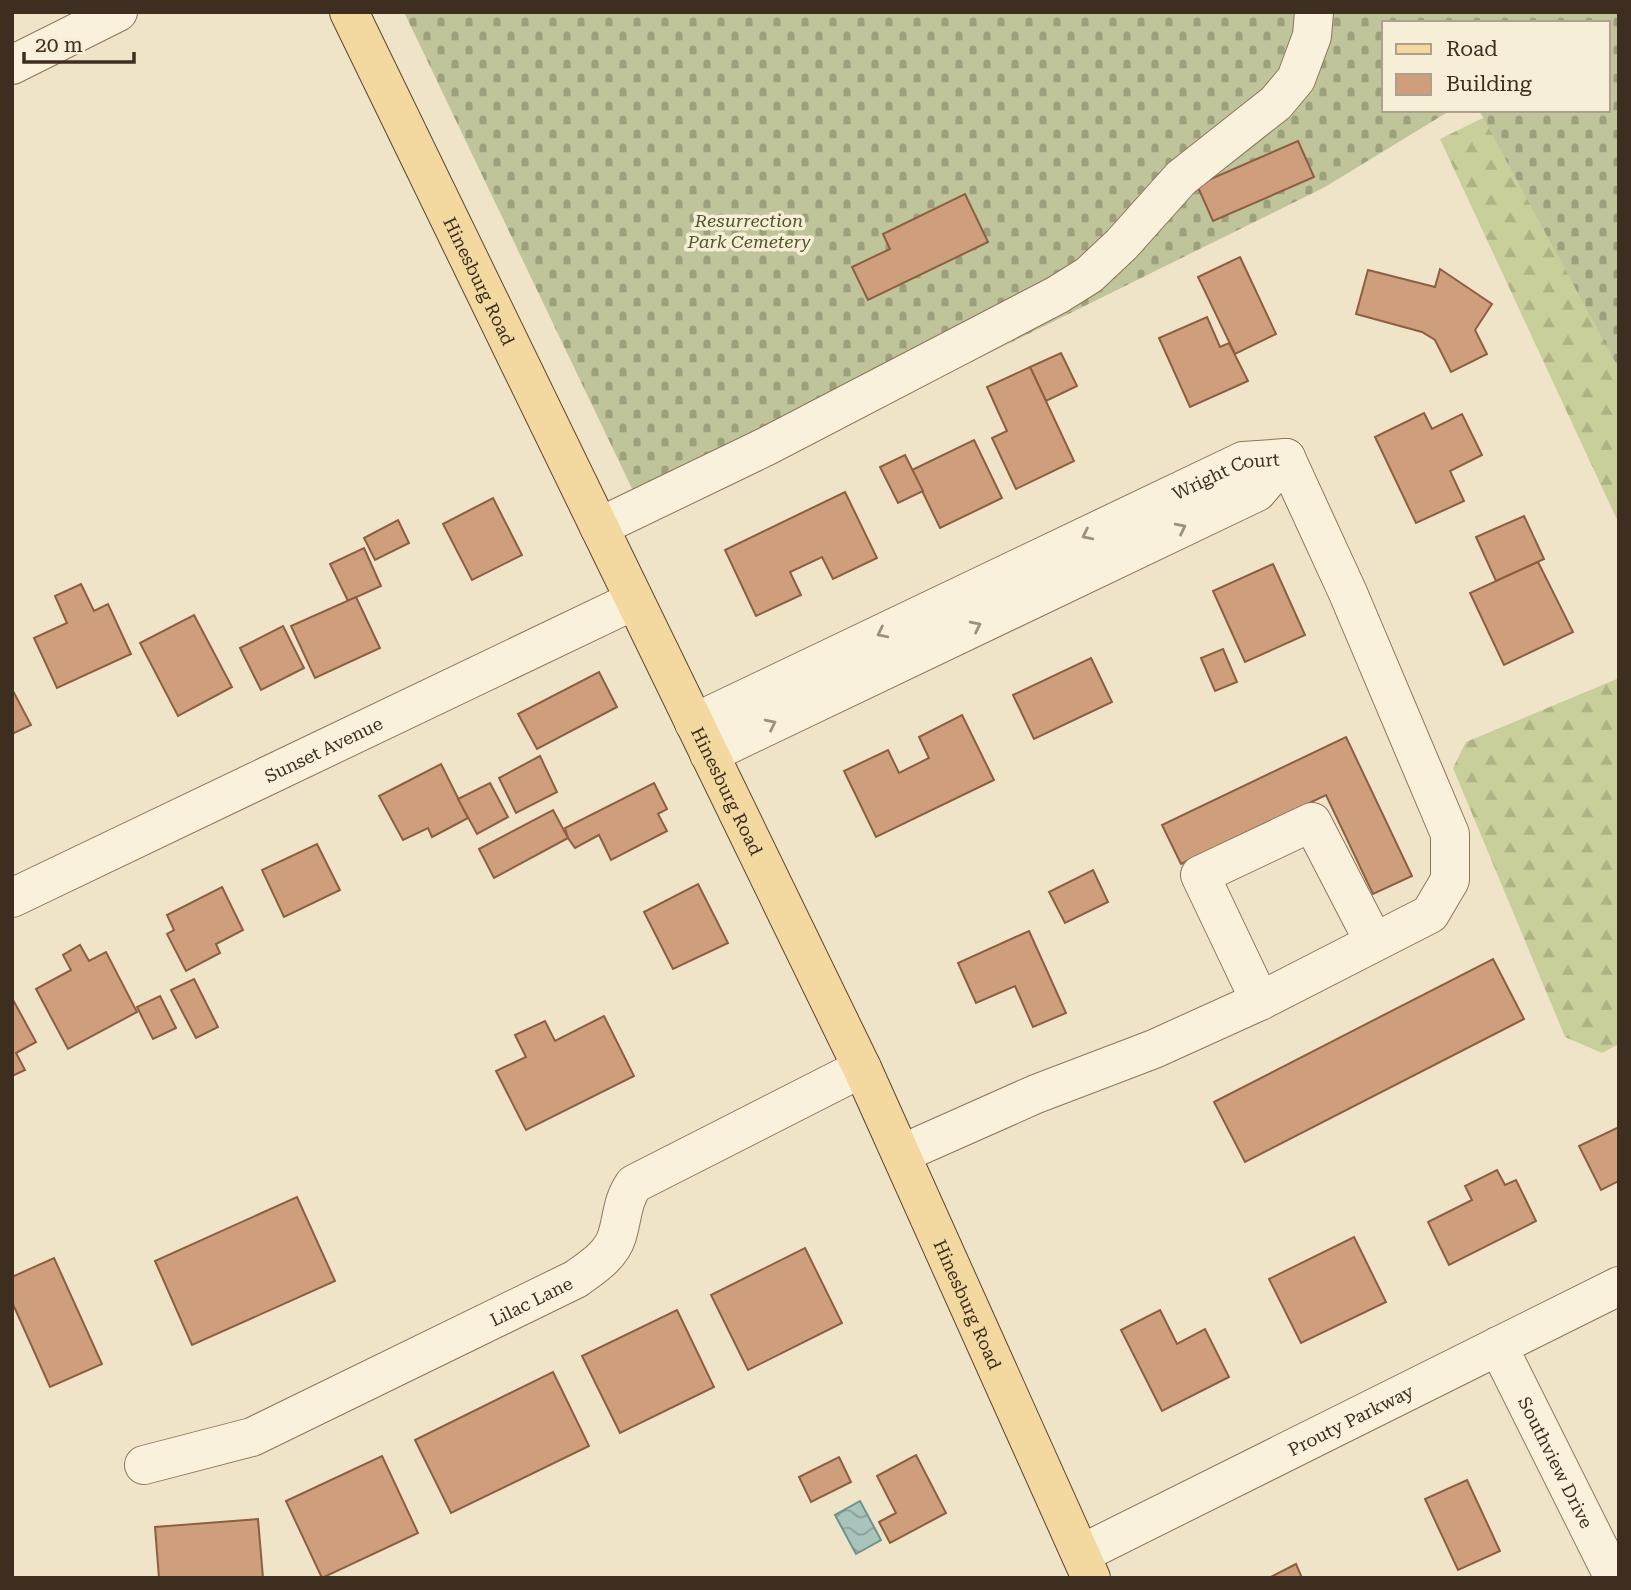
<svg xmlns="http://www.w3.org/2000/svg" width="1631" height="1590" font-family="'Roboto Serif',serif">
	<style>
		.forest { fill: url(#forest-firs) }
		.cemetery { fill: url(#cemetery-stones) }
		.water { fill: url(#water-waves); stroke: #6f938a; stroke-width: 2 }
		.building { fill: #cf9f7d; stroke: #8d5f41; stroke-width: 2 }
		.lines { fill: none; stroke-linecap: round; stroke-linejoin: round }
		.minor-casing { stroke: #8d765c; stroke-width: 40 }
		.major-casing { stroke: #5b4430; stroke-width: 40 }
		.minor { stroke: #faf1dc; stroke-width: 38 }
		.major { stroke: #f3d9a0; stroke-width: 38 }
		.oneway { stroke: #9c907e }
		.labels { text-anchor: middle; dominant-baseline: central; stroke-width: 7; stroke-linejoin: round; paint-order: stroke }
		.park-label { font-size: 18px; font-style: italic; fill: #4d5a26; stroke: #f7eed8 }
		.street-label { font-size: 18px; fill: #3d2e20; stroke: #f7eed8 }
	</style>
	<defs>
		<pattern id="forest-firs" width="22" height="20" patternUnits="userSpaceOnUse" patternTransform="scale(1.75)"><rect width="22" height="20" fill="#c9cf9b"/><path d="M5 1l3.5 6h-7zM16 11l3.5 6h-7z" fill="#aeb285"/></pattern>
		<pattern id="cemetery-stones" width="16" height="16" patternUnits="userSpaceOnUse" patternTransform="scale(1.75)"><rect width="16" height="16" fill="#bfc49a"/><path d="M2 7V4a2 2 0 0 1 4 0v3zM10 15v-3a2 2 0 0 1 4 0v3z" fill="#9ca07d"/></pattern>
		<pattern id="water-waves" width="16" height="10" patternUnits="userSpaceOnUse" patternTransform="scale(1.75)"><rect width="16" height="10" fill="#a9c4bc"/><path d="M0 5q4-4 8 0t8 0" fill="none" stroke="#8ba098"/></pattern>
	</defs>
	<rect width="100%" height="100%" fill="#f0e4c8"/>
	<g class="forest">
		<polygon points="1619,52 1619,524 1440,139 1499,110 1608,110"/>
		<polygon points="1619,678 1619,1044 1602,1053 1565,1037 1453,768 1466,742"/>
	</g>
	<polygon class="cemetery" points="404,12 1619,12 1619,369 1479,110 1608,110 1608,23 1384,23 1384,110 1451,110 1325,187 648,522"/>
	<polygon class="water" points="860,1501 881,1540 856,1554 835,1515"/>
	<g class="building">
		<polygon points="1298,141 1314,177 1213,221 1197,185"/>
		<polygon points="965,194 988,242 868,300 852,267 890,249 883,234"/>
		<polygon points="1240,257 1276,334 1235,354 1198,277"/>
		<polygon points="1440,269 1492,304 1475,330 1487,354 1451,372 1435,340 1422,332 1356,314 1368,270 1435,287"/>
		<polygon points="1207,317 1220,347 1229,343 1248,381 1190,407 1159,338"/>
		<polygon points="1061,353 1077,386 1046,401 1030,367"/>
		<polygon points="1030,367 1074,461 1016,489 992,438 1007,431 987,387"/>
		<polygon points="1424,413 1432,429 1462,414 1482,455 1450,471 1464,501 1416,523 1375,437"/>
		<polygon points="974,440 1002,498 940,528 912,470"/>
		<polygon points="905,455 923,491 898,503 880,467"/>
		<polygon points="845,492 877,558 833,579 822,557 790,572 801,595 756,616 725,550"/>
		<polygon points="493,498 522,555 472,580 443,524"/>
		<polygon points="1524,516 1544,559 1496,581 1476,537"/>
		<polygon points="398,520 409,543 375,560 364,538"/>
		<polygon points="364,548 381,586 348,601 330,564"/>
		<polygon points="1538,562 1573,632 1504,665 1470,593"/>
		<polygon points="1273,564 1305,635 1245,662 1213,591"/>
		<polygon points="81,584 94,611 108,604 131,654 57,688 34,638 67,623 55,596"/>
		<polygon points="356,597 380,648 315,678 291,626"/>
		<polygon points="194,615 232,687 178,716 140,643"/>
		<polygon points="283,626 304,668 261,690 240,648"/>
		<polygon points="1223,649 1237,682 1215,691 1201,658"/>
		<polygon points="1091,658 1112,702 1034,739 1013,695"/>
		<polygon points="599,672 617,707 537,749 518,714"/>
		<polygon points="12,689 31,725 12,734"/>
		<polygon points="962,715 994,780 876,837 844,771 888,750 899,773 929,758 919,737"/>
		<polygon points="1346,737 1412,876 1373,894 1326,795 1181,864 1162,825"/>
		<polygon points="540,756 557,792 516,813 499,778"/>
		<polygon points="441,764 468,818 432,837 428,828 403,840 379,796"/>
		<polygon points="490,783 508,817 477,834 458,799"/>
		<polygon points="654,783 667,809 658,814 667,831 611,860 599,835 575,848 568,838 565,828"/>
		<polygon points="553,810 568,838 494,878 479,849"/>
		<polygon points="317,844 340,890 284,917 262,870"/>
		<polygon points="1093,870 1108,902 1065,923 1049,892"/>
		<polygon points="698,884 728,943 673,969 644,912"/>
		<polygon points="222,887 243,930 216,944 220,953 186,971 167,934 174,930 167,915"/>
		<polygon points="1029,931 1066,1013 1033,1027 1015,986 976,1003 958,963"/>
		<polygon points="80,945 89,961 106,952 137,1012 68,1049 36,989 71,970 63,955"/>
		<polygon points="1493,959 1524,1019 1245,1162 1214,1102"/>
		<polygon points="194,979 218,1027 196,1038 171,990"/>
		<polygon points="160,996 176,1028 153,1039 137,1007"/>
		<polygon points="12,998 36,1042 16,1053 25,1070 12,1076"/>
		<polygon points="604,1016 634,1076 526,1130 496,1071 526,1057 515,1035 545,1021 555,1041"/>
		<polygon points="1619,1127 1619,1181 1601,1190 1579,1146"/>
		<polygon points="1497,1170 1505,1185 1516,1180 1536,1221 1449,1265 1428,1222 1472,1200 1465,1186"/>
		<polygon points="297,1197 335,1281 192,1345 155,1261"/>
		<polygon points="1354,1237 1386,1302 1301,1343 1269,1279"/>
		<polygon points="805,1248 842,1323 748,1370 711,1295"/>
		<polygon points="54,1258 102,1364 50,1387 12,1302 12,1277"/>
		<polygon points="677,1310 714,1387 620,1433 582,1356"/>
		<polygon points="1160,1310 1177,1344 1205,1329 1229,1377 1162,1411 1121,1330"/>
		<polygon points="553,1372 589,1446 451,1513 415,1440"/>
		<polygon points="916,1455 946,1513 890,1543 879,1522 896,1513 877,1476"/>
		<polygon points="382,1456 418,1533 322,1578 286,1501"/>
		<polygon points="839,1457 851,1482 811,1502 799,1477"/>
		<polygon points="1467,1480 1500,1551 1458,1570 1425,1499"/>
		<polygon points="258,1519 263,1578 159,1578 155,1527"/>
		<polygon points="1296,1564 1302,1578 1269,1578"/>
	</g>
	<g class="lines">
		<defs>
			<g id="minor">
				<polyline points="12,65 118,12"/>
				<polyline points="599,527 767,446 1057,295 1089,275 1122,244 1181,178 1276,103 1296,79 1312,36 1314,12"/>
				<path id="s1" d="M 694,723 L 1243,461 L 1286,458"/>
				<polyline points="709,754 1257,492 1286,458"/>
				<path id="s2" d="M 12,898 L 633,601"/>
				<polyline points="1260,1001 1200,875 1312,822 1374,942"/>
				<polyline points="901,1154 1036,1094 1154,1049 1260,1001 1430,914 1450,880 1450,834 1348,593 1286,458"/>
				<path id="s3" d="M 1498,1346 L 1614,1578"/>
				<path id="s4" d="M 144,1465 L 252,1437 L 576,1279 C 591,1268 611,1256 617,1236 C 623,1216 622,1201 634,1184 L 862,1068"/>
				<path id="s5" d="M 1081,1554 L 1619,1286"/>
			</g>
			<g id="major">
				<path id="s6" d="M 349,12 L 862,1068 L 1091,1578"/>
			</g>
		</defs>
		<use href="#minor" class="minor-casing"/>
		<use href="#major" class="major-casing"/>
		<use href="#minor" class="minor"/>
		<use href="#major" class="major"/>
	</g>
	<defs><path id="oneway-chevron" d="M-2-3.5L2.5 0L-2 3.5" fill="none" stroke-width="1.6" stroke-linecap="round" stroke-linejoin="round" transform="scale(1.75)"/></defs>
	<g class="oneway">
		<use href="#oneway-chevron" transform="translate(1181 528) rotate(-26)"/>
		<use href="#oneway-chevron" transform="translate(1087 535) rotate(154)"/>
		<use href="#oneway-chevron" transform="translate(976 626) rotate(-26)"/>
		<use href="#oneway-chevron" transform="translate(882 633) rotate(154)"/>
		<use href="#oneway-chevron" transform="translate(771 724) rotate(-26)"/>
	</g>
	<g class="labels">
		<g class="park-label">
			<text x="749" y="220">Resurrection<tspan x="749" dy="21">Park Cemetery</tspan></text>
		</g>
		<g class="street-label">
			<text stroke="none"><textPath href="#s6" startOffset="299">Hinesburg Road</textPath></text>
			<text stroke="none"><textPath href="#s1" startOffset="588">Wright Court</textPath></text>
			<text stroke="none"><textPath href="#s2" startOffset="345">Sunset Avenue</textPath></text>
			<text stroke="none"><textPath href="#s6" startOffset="866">Hinesburg Road</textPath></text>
			<text stroke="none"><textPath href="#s4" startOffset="422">Lilac Lane</textPath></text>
			<text stroke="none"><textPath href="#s6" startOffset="1433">Hinesburg Road</textPath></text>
			<text stroke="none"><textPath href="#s5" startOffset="301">Prouty Parkway</textPath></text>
			<text stroke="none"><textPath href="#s3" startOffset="130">Southview Drive</textPath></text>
		</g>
	</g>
	<rect width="1631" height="1590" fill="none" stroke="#3d2e20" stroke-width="28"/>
	<rect x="1382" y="21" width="228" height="91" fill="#f7eed8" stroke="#ada18e" stroke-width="2"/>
	<rect x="1396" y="44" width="35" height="10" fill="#f3d9a0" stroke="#ada18e" stroke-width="2"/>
	<text x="1446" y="56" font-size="21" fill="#3d2e20">Road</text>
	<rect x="1396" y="74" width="35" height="21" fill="#cf9f7d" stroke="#ada18e" stroke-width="2"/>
	<text x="1446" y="91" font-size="21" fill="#3d2e20">Building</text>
	<path d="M24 52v10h110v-10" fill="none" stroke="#3d2e20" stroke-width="3.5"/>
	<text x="35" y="52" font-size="21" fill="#3d2e20" stroke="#f7eed8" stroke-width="5" paint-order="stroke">20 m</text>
</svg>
